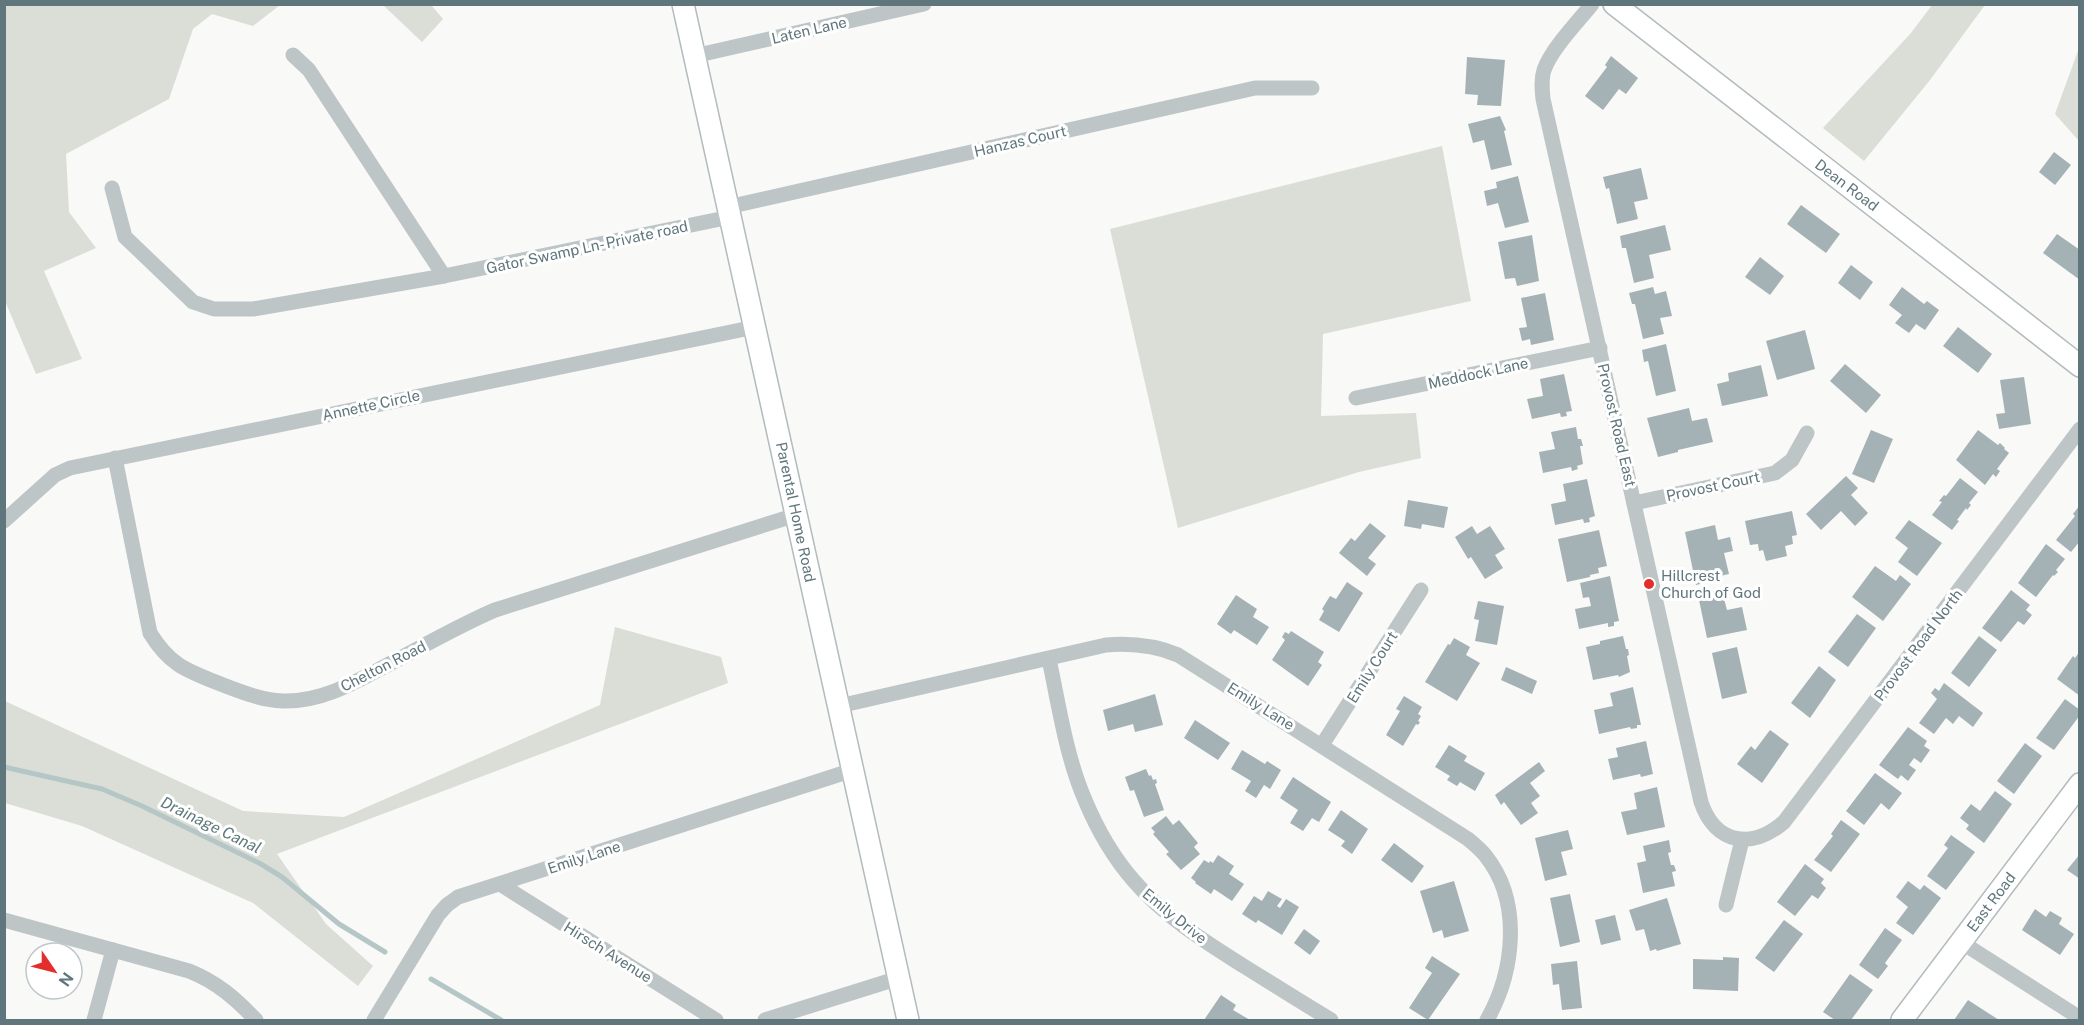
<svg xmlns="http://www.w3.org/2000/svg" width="2084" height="1025" font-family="'Public Sans',sans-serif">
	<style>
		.green { fill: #dbded6 }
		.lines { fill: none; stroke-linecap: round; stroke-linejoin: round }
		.stream { stroke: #b5c6c7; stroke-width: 5 }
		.building { fill: #a4b2b5 }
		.secondary-casing { stroke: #b2bbbe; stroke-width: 24 }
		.street { stroke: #bdc5c7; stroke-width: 15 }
		.secondary { stroke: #fff; stroke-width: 21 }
		.poi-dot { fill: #e42e2c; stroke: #fff; stroke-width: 2 }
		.labels { text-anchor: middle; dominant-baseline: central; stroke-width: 6; stroke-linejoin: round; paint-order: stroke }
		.street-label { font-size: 15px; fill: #5f767c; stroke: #fff }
		.poi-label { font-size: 15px; fill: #5f767c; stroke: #fff; text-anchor: start }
		.water-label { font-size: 16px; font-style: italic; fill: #5f7a7c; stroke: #fff }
	</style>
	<rect width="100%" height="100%" fill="#f9f9f7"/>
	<g class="green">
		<polygon points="4,5 280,5 253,26 212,14 193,29 169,99 66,154 69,212 96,248 44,271 82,359 36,374 5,301"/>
		<polygon points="383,5 431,5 443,19 422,42"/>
		<polygon points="1932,5 1985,5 1930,80 1864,161 1823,128 1911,33"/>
		<polygon points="2079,48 2079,141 2055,114"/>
		<polygon points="1442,146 1471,301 1323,334 1321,416 1416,413 1421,458 1359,472 1178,528 1110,229"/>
		<polygon points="615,627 721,657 728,683 277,854 326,924 373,966 358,986 253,903 82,826 5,803 5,701 243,811 344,817 600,705"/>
	</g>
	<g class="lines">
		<g class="stream">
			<polyline points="4,767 102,789 142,806 261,864 282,877 339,924 385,952"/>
			<polyline points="431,979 501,1020"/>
		</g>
	</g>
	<g class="building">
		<polygon points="1611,56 1638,78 1626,94 1619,89 1603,110 1585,96 1607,67 1605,65"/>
		<polygon points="1467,57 1505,60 1501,106 1477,105 1478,95 1465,94"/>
		<polygon points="1500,116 1506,130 1504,131 1512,165 1491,170 1484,140 1473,143 1468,124"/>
		<polygon points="2054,152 2071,165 2055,185 2039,172"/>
		<polygon points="1641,168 1648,199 1634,202 1638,219 1617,224 1609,188 1606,189 1603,177"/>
		<polygon points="1518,176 1529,222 1505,228 1498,203 1487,206 1484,191 1497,188 1496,182"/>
		<polygon points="1801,205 1840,234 1826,253 1787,224"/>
		<polygon points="1665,225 1671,250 1649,255 1654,278 1634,283 1626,248 1622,248 1620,236"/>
		<polygon points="2057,234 2080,250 2080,280 2043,253"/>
		<polygon points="1532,235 1539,281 1517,286 1515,278 1505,279 1498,242"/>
		<polygon points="1760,257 1784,276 1770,295 1745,277"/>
		<polygon points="1851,265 1873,282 1860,300 1838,283"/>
		<polygon points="1653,287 1655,294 1666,291 1672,316 1660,318 1664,334 1643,339 1635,304 1632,304 1629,293"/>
		<polygon points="1902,287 1924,304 1927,301 1939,310 1925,330 1916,324 1909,333 1895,323 1902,315 1889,305"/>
		<polygon points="1545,293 1554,340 1531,345 1530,339 1522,341 1519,328 1527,327 1521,298"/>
		<polygon points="1958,327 1992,354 1978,373 1943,346"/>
		<polygon points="1805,330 1815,369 1777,380 1766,341"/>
		<polygon points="1666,344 1676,391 1656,396 1648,361 1644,362 1642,350"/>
		<polygon points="1845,364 1881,395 1866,413 1830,381"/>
		<polygon points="1761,365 1768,396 1722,406 1717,384 1729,381 1728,373"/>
		<polygon points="1564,374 1572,411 1566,412 1567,416 1561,417 1560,413 1532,419 1527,399 1543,396 1540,379"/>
		<polygon points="2024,377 2031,424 1999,429 1996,414 2005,413 2000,380"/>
		<polygon points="1689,408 1692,421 1707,418 1713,442 1678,450 1678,452 1658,457 1647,418"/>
		<polygon points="1576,427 1578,439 1581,439 1583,446 1580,446 1583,464 1577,466 1578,469 1572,471 1571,467 1543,473 1539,452 1555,449 1551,432"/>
		<polygon points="1871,430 1893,439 1874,483 1852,474"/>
		<polygon points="1978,430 1998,445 2000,443 2005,448 2004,449 2009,453 1997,469 2000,471 1996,477 1993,474 1985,485 1956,460"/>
		<polygon points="1846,476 1858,488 1851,495 1868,513 1855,526 1841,511 1821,530 1806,514"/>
		<polygon points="1960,478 1978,492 1969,503 1971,505 1967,510 1966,508 1957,520 1959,521 1952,530 1932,515 1942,502 1939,501 1944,495 1946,496"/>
		<polygon points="1587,479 1595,516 1589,518 1590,522 1584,523 1583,519 1555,525 1551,504 1566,501 1563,484"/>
		<polygon points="1408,500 1448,507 1444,528 1422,524 1421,529 1404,526"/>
		<polygon points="2080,505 2080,541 2071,552 2056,540 2075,516 2073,514"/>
		<polygon points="1792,511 1797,535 1792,536 1793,544 1785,546 1787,556 1766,561 1763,550 1759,551 1758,544 1750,545 1745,521"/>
		<polygon points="1909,520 1942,543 1917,576 1898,562 1908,548 1895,538"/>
		<polygon points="1370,523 1386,536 1368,558 1376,564 1367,576 1339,553 1351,538 1355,541"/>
		<polygon points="1715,525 1718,540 1730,537 1733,551 1724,553 1729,574 1720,576 1720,579 1696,585 1685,532"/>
		<polygon points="1472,526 1477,534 1490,526 1505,549 1495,555 1503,568 1485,579 1471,557 1468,559 1455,537"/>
		<polygon points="1599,530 1607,566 1598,568 1599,573 1590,575 1590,577 1567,582 1558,539"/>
		<polygon points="2046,544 2065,559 2056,570 2058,572 2054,576 2053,575 2036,597 2018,583"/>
		<polygon points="1875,566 1896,581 1900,575 1911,584 1883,621 1852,597"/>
		<polygon points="1610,576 1619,621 1614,622 1614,626 1608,627 1608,623 1579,629 1575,609 1591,606 1589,597 1583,598 1580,583"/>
		<polygon points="1347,582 1363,593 1339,632 1319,620 1324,611 1322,609 1330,596 1336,599"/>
		<polygon points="2011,590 2030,605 2026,610 2032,615 2024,625 2018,621 2001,642 1982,628"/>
		<polygon points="1236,595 1257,609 1253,617 1269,627 1257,645 1234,630 1231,634 1217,624"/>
		<polygon points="1723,595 1727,610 1742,607 1747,630 1707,638 1699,600"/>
		<polygon points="1478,601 1504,606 1497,645 1475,641 1479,620 1474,619"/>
		<polygon points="1857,614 1876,628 1848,667 1828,652"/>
		<polygon points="1291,631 1324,652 1318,662 1322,665 1308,686 1272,660 1285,640 1282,637 1285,632 1289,634"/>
		<polygon points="1623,636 1626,649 1628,649 1629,655 1627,656 1630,672 1619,677 1618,675 1593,680 1586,647 1600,644 1600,641"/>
		<polygon points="1979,636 1997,650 1969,687 1951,673"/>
		<polygon points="1454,638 1470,647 1466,655 1480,663 1457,701 1425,682 1448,644 1450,645"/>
		<polygon points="1737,647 1747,693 1722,699 1712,653"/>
		<polygon points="2080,651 2080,696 2057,679 2073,656 2075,658"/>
		<polygon points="1819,666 1836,680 1810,718 1791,703"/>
		<polygon points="1506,667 1537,681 1532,694 1501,680"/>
		<polygon points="1944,683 1983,713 1973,727 1959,716 1953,724 1946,718 1934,734 1919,723 1937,699 1931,693 1935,688 1939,691"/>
		<polygon points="1633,687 1641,725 1637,725 1637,728 1631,729 1630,727 1599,734 1594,710 1613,706 1610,693"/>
		<polygon points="1155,694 1163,725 1135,732 1133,724 1108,731 1103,710"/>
		<polygon points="1404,696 1422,707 1418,714 1421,716 1418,721 1420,722 1418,725 1416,724 1403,746 1386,735 1400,711 1396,709"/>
		<polygon points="2065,699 2080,710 2080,715 2054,750 2036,738"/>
		<polygon points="1195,720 1230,743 1218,760 1184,738"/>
		<polygon points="1908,727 1927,741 1924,746 1930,750 1921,763 1914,758 1909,765 1916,770 1908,781 1901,775 1898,779 1879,765"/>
		<polygon points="1770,730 1789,744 1762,783 1737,764 1751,746 1755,750"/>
		<polygon points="1646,741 1653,774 1641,777 1640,774 1613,780 1608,759 1618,757 1616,748"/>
		<polygon points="2025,743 2042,756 2014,794 1997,781"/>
		<polygon points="1449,745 1467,756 1464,761 1485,773 1475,791 1460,782 1457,786 1447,780 1450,776 1435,767"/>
		<polygon points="1242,750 1265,764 1267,761 1281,770 1270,789 1264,785 1256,798 1245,791 1251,781 1231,769"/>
		<polygon points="1539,762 1545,771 1530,783 1540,796 1531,803 1538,813 1521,825 1504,802 1501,805 1495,795"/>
		<polygon points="1146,769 1149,776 1151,775 1153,780 1156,779 1157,783 1155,784 1164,810 1144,817 1134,790 1130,791 1125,777"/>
		<polygon points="1875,773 1902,793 1889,810 1881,803 1864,825 1846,811"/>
		<polygon points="1293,777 1331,802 1319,822 1312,818 1303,831 1290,823 1298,810 1280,798"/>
		<polygon points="1657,787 1665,827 1627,835 1621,812 1637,809 1634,793"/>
		<polygon points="1995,791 2012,804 1984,843 1966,829 1969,825 1960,818 1971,804 1980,811"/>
		<polygon points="1341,810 1368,829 1352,854 1341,846 1345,841 1328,830"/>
		<polygon points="1166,816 1173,825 1179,820 1198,843 1194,847 1200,854 1181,870 1166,854 1169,852 1153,834 1155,832 1151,828"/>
		<polygon points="1841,820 1860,834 1831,872 1814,860 1833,836 1831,834"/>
		<polygon points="1568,830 1573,849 1561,852 1567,875 1545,881 1535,838"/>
		<polygon points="1951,835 1975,852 1946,890 1927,876 1948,848 1944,845"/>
		<polygon points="1669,840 1671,852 1668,853 1671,865 1674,865 1676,871 1672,872 1675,886 1643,893 1637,863 1646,861 1643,846"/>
		<polygon points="1394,843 1424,866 1412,883 1381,860"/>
		<polygon points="2080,854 2080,879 2067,870"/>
		<polygon points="1218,855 1234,866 1229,874 1244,884 1232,901 1214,889 1211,894 1195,883 1196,882 1191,878 1204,860 1209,863 1210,861 1213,863"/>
		<polygon points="1805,864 1824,879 1821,883 1826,888 1818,899 1812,895 1795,916 1777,902"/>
		<polygon points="1454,881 1469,931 1444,938 1442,930 1433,933 1420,891"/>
		<polygon points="1908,881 1920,890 1924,885 1941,898 1913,935 1896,923 1908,907 1896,897"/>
		<polygon points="1268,891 1282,899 1277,906 1280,908 1286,899 1299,907 1282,935 1258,920 1256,923 1242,914 1254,896 1262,901"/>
		<polygon points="1570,894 1580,942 1560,947 1550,898"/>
		<polygon points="1667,898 1681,944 1657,951 1656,949 1650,951 1644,929 1636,931 1629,910"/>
		<polygon points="2035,909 2046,917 2050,911 2062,918 2059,924 2074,934 2060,955 2022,930"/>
		<polygon points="1615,915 1621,940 1601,945 1595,920"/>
		<polygon points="1784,920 1803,934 1774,972 1755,958"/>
		<polygon points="1885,928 1902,940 1885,963 1888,966 1878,979 1859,965"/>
		<polygon points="1304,929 1320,941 1310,955 1294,943"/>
		<polygon points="1432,956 1460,974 1428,1020 1409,1008 1432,973 1425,968"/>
		<polygon points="1723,957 1739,958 1738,991 1693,989 1693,959 1723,960"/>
		<polygon points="1577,961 1582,1008 1562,1010 1559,984 1553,985 1551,964"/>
		<polygon points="1850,974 1873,990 1851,1020 1835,1020 1823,1012"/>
		<polygon points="1221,995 1236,1005 1233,1010 1250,1020 1204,1020"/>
		<polygon points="1968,1000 1999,1020 1954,1020"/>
	</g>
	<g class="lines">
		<defs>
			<g id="secondary">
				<polyline points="683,4 908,1020"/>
				<polyline points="1614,4 2080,366"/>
				<polyline points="1902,1020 2080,784"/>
			</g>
		</defs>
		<use href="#secondary" class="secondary-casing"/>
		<g class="street">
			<path d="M 1592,4 C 1577,23 1552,48 1544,70 C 1541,79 1542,89 1543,99 L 1701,802 C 1715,844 1752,850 1784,822 L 2080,429"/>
			<polyline points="293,55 309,70 444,276"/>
			<polyline points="694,56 924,4"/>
			<polyline points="112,188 125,237 193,302 214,309 253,309 444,276 730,217"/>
			<polyline points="728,207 1255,88 1312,88"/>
			<polyline points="1356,398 1600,348"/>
			<path d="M 115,458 L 150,633 C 169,664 185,670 218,683 C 239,691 260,700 283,701 C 324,702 359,680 393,662 C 427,644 460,625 495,610 L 796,515"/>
			<polyline points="1634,503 1775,473 1792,460 1807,433"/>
			<polyline points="4,521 55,475 70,468 755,327"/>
			<path d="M 1049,659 C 1059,706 1066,756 1085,800 C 1097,829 1113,857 1134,881 C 1164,916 1204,941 1242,965 C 1271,983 1301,1002 1331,1020"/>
			<path d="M 839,706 L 1106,645 C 1131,643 1154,645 1178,655 L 1468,839 C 1474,844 1480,849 1485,855 C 1523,902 1514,972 1487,1020"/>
			<polyline points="1322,745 1421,590"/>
			<polyline points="500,884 716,1020"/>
			<polyline points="1726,905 1742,840"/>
			<path d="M 4,920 L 189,971 C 217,982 236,999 256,1020"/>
			<polyline points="1961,942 2080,1018"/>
			<polyline points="94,1020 113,950"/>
			<polyline points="374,1020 438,915 447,905 458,897 853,770"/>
			<polyline points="765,1020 899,978"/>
		</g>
		<use href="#secondary" class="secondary"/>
	</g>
	<circle class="poi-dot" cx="1649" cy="584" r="6"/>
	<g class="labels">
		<g class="street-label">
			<text transform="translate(809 30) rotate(-13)">Laten Lane</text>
			<text transform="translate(1020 141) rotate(-13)">Hanzas Court</text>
			<text transform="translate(1847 185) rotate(37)">Dean Road</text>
			<text transform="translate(587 247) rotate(-12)">Gator Swamp Ln- Private road</text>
			<text transform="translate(1478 373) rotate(-12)">Meddock Lane</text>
			<text transform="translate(371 405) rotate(-12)">Annette Circle</text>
			<text transform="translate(1617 425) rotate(77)">Provost Road East</text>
			<text transform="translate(1713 486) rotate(-12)">Provost Court</text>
			<text transform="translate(796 512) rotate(78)">Parental Home Road</text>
			<text transform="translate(1918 645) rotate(-53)">Provost Road North</text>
			<text transform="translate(383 666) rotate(-27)">Chelton Road</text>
			<text transform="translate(1372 667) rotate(-58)">Emily Court</text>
			<text transform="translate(1261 706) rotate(32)">Emily Lane</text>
			<text transform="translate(584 857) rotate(-18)">Emily Lane</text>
			<text transform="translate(1991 902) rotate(-53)">East Road</text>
			<text transform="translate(1175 916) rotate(39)">Emily Drive</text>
			<text transform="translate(608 952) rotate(32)">Hirsch Avenue</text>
		</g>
		<g class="poi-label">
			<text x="1661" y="575">Hillcrest<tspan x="1661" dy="17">Church of God</tspan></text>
		</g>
		<g class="water-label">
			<text transform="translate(211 825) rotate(26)">Drainage Canal</text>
		</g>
	</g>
	<rect width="2084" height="1025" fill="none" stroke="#5f767c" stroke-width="12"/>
	<g transform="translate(54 971) rotate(125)"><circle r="28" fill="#ffffff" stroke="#bfc8cb" stroke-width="1.5"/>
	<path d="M0-4.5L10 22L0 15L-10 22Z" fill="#e42e2c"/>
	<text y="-9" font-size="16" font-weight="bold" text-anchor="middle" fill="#5f767c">N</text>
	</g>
</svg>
